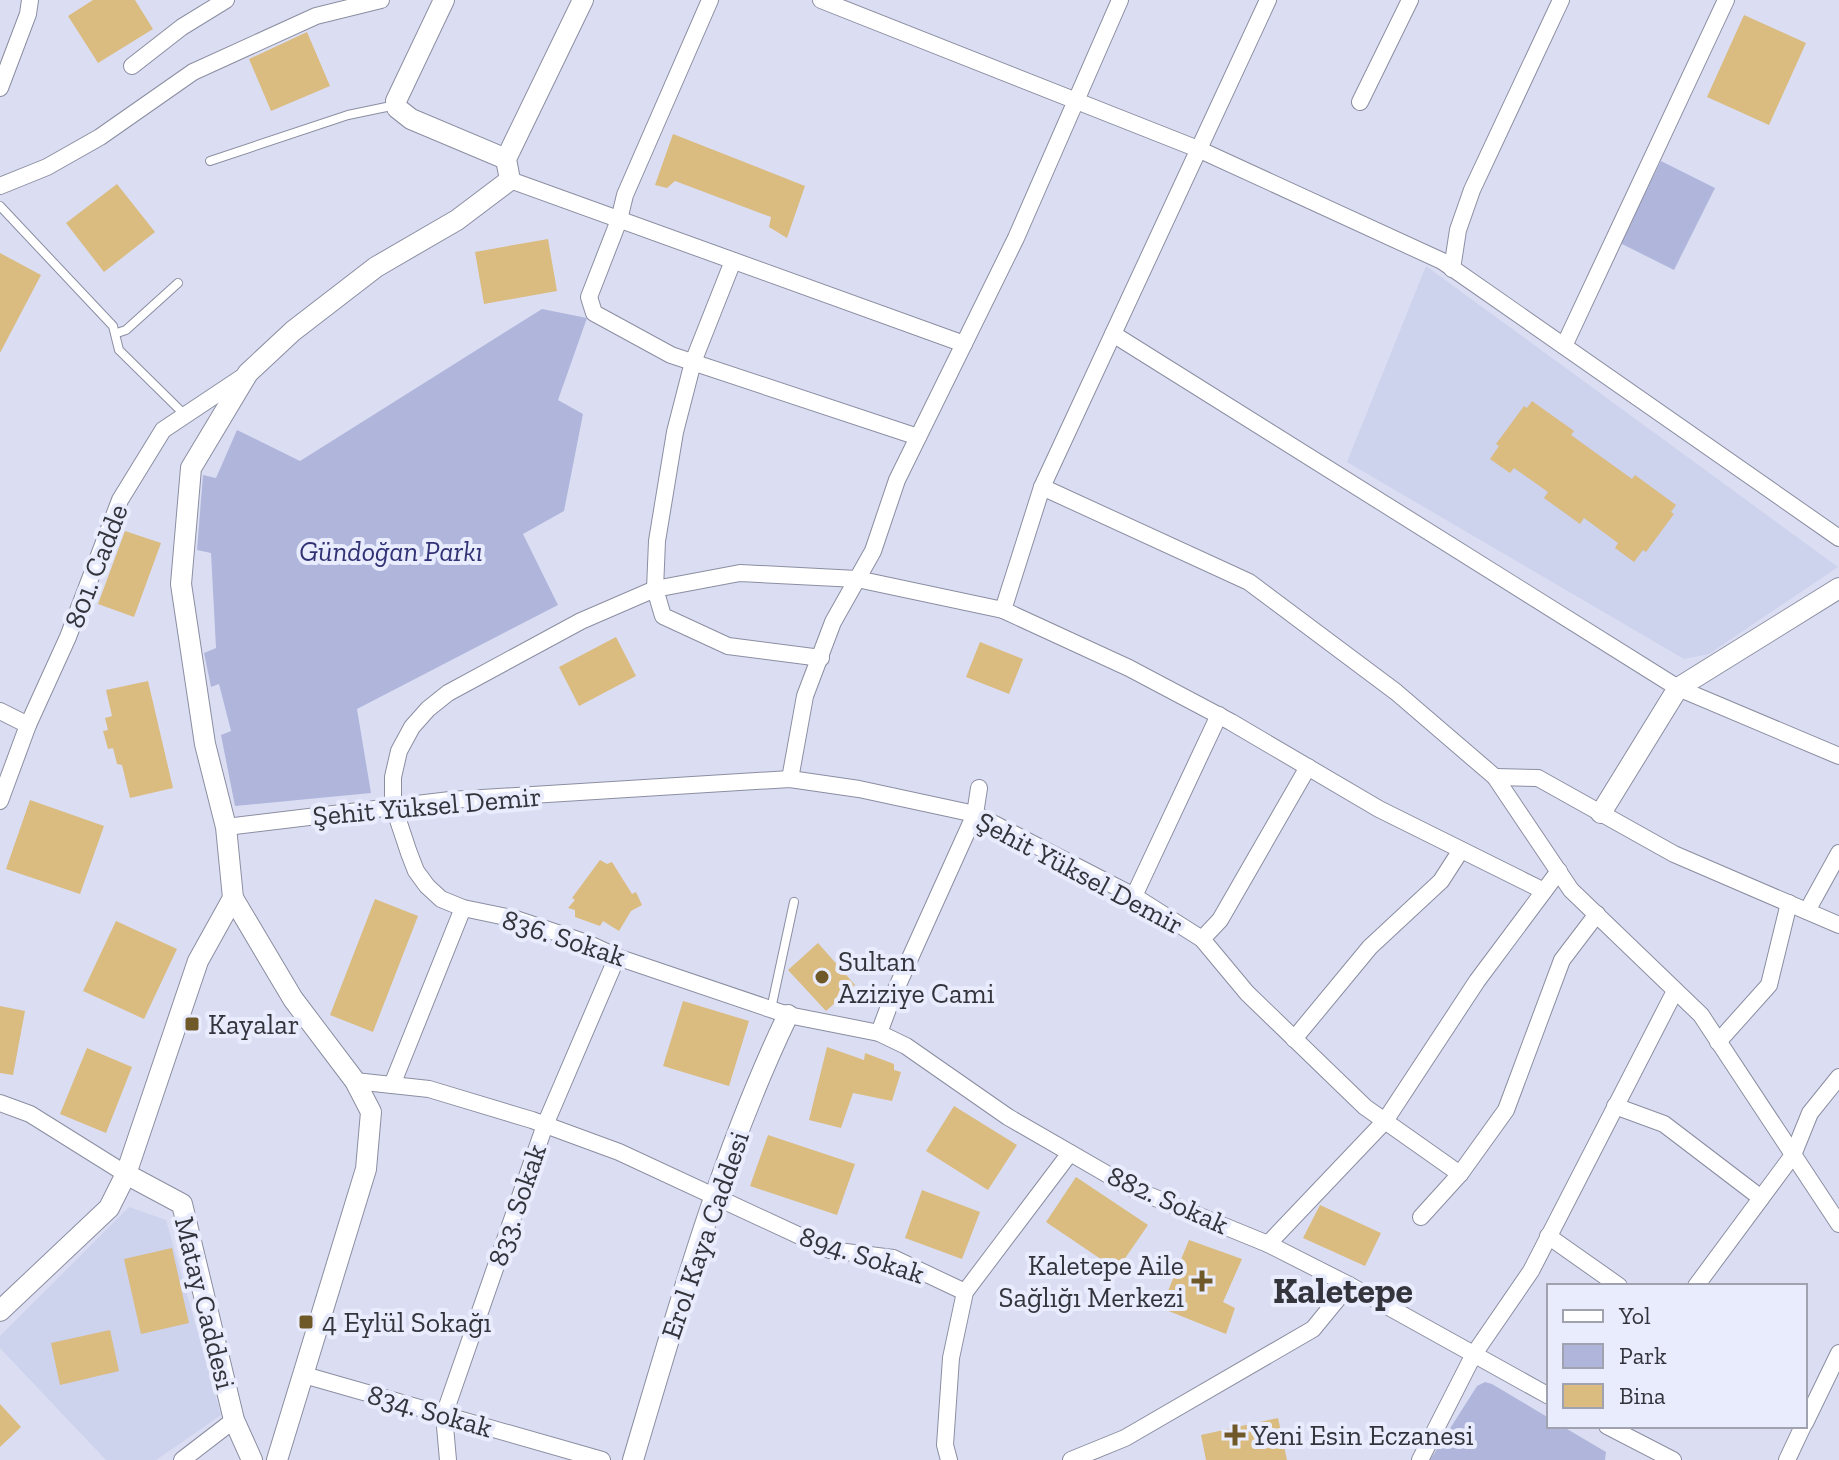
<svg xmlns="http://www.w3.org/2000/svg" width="1839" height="1460" font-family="'Zilla Slab',serif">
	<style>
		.built { fill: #cdd2ed }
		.green { fill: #b0b6db }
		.building { fill: #dabb80 }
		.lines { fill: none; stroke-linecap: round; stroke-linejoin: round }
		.service-casing { stroke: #8b8ea1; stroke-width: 10 }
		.minor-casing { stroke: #8b8ea1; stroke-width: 18 }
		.tertiary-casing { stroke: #8b8ea1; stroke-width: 22 }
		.service { stroke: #fff; stroke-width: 8 }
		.minor { stroke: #fff; stroke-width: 16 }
		.tertiary { stroke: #fff; stroke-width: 20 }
		.poi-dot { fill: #705929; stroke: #e9ecfd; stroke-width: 3 }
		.labels { text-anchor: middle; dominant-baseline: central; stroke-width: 8; stroke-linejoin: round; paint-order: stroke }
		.park-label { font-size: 28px; font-style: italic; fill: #313175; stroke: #e9ecfd }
		.street-label { font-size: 28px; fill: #33343c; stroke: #e9ecfd }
		.poi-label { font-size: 28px; fill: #33343c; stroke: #e9ecfd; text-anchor: start }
		.district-label { font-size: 36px; font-weight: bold; fill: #33343c; stroke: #e9ecfd }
	</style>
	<rect width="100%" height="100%" fill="#dbdef3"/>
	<g class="built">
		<polygon points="1426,266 1838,567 1709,654 1684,659 1347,462"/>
		<polygon points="129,1207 166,1220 221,1415 156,1460 106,1460 0,1348 0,1336"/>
	</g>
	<g class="green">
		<polygon points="1661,161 1715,188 1674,270 1620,243"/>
		<polygon points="542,309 587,318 558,400 583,414 564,511 523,534 558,605 357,709 371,793 235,806 221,735 231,731 219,684 211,687 204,653 216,648 211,553 197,550 203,475 216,478 237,430 300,461"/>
		<polygon points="1485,1382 1492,1384 1549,1418 1549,1426 1562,1426 1606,1452 1605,1460 1430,1460 1477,1386"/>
	</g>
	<g class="building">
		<polygon points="93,0 135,0 153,29 98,63 68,16"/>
		<polygon points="1744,15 1806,43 1769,125 1707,97"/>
		<polygon points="307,32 330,86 271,111 249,59"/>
		<polygon points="673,134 805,186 787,238 769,227 771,217 675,181 667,188 655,185"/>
		<polygon points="117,184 155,232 104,272 66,223"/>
		<polygon points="548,239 557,291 484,304 475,252"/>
		<polygon points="0,253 41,275 0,353"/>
		<polygon points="1532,401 1574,431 1571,435 1632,479 1635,475 1676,505 1671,512 1674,514 1646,552 1643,550 1634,562 1615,548 1618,543 1584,518 1580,524 1544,498 1548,492 1514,468 1510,473 1490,459 1499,446 1496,444 1524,406 1527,408"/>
		<polygon points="125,531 161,543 134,617 98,604"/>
		<polygon points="616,637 636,676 579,706 559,667"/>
		<polygon points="980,642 1023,659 1009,694 966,677"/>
		<polygon points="148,681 173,788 130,798 122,765 117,764 113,748 108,749 103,731 108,730 105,718 112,716 106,690"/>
		<polygon points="30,800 104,826 80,894 6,869"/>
		<polygon points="600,860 607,864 612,862 632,894 636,892 642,905 631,911 619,931 603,921 600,926 575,917 575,910 568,908 575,900 572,898"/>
		<polygon points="375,899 418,916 373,1032 330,1015"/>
		<polygon points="116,921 177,949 144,1019 83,991"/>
		<polygon points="818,943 855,985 826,1011 788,970"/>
		<polygon points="683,1001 749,1021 729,1086 663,1066"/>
		<polygon points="0,1006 25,1011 13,1075 0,1073"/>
		<polygon points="827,1047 864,1060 865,1053 894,1064 894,1070 901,1072 892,1101 853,1093 841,1128 809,1120"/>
		<polygon points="87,1048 132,1067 106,1133 60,1114"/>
		<polygon points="954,1106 1017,1145 988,1190 926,1151"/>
		<polygon points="768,1135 855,1164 837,1215 750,1186"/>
		<polygon points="1076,1177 1148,1225 1117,1270 1046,1222"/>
		<polygon points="922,1190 980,1212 962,1259 905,1238"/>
		<polygon points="1320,1205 1381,1233 1365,1266 1303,1238"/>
		<polygon points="1189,1240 1242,1259 1223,1302 1235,1308 1226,1334 1161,1308"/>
		<polygon points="172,1248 189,1323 141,1334 124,1259"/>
		<polygon points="110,1330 119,1371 60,1385 51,1343"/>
		<polygon points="0,1404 21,1427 0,1447"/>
		<polygon points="1278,1418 1287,1460 1206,1460 1201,1435"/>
	</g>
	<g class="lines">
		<defs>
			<g id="service">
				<polyline points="210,161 348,115 396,105"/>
				<polyline points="0,206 113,326 119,350 185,415"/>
				<polyline points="117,333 126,330 178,283"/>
				<polyline points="771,1009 794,902"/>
			</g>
			<g id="minor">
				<polyline points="710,0 625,195 619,220 589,297 594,313 671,355 918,437"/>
				<polyline points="821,0 1198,149 1442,261 1839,538"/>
				<polyline points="132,66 182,27 226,0"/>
				<polyline points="0,88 28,14 30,0"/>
				<polyline points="1360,102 1410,0"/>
				<polyline points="510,180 964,344"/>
				<polyline points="0,186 47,167 100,137 193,72 316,16 381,0"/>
				<polyline points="733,261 693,362 675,432 657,541 655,589 663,616 728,646 821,658"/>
				<polyline points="1452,269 1458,230 1472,190 1561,0"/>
				<polyline points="1113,334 1678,688 1839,756"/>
				<polyline points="1564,346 1726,0"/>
				<polyline points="1042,487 1249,582 1396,692 1495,777 1571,890 1701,1015 1839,1224"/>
				<polyline points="1003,610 1042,487 1268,0"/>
				<polyline points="0,711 28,725"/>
				<polyline points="1495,777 1538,778 1674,854 1839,925"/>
				<polyline points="790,779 805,696 833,622 873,551 897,480 1016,238 1120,0"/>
				<polyline points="0,801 28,725 68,637 120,500 163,430 247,374"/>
				<polyline points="226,827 450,800 790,779 859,789 975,814 1134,896 1202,939 1247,993 1365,1107 1460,1174"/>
				<polyline points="1544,891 1379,809 1231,722 1129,668 1003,610 857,579 740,573 655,589 581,621 448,693 428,709 412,727 399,751 393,777 393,805 409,853 416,871 427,886 441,899 463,908 516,919 587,943 617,957 788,1015 879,1033 906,1046 1008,1117 1131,1188 1268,1244 1349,1285 1549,1396"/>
				<polyline points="1134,896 1219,715"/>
				<polyline points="1807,911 1839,853"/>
				<polyline points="1202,939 1220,920 1308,767"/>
				<polyline points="879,1033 892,998 975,814 979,788"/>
				<polyline points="1294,1039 1370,947 1441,881 1461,850"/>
				<polyline points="1718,1042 1769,985 1789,903"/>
				<polyline points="355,1081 429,1089 532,1120 619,1152 830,1250 893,1258 965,1292"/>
				<polyline points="392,1085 463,908"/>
				<polyline points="0,1103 30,1114 126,1174"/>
				<polyline points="1615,1106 1664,1124 1761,1198"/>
				<polyline points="1421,1217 1460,1174 1506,1110 1562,960 1597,914"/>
				<polyline points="1548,1236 1619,1286"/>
				<polyline points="1268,1244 1385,1121 1477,981 1559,871"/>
				<polyline points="1696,1286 1793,1155 1810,1113 1839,1077"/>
				<polyline points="304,1375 602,1460"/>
				<polyline points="1805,1423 1839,1353"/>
				<polyline points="1607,1426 1673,1460"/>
				<polyline points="182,1460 234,1420"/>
				<polyline points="448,1460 444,1415 545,1125 617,957"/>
				<polyline points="949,1460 945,1445 951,1358 965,1292 1070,1153"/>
				<polyline points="1071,1460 1125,1438 1313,1329 1349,1285"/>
				<polyline points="1420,1460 1474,1354 1531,1271 1675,991"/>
				<polyline points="1787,1460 1803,1426"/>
			</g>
			<g id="tertiary">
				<polyline points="444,0 396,101 397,108 411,119 506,159"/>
				<polyline points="1601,813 1678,688 1839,588"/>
				<polyline points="233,898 293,999 355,1081 371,1112 366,1169 277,1460"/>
				<polyline points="126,1174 182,1204 234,1420 252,1460"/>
				<polyline points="0,1311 109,1208 126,1174 198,961 233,898 226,827 205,744 181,584 191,468 248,373 293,331 376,267 457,220 510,180 506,159 583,0"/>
				<path d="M 633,1460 C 677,1312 721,1154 788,1015"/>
			</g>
		</defs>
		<use href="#service" class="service-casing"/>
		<use href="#minor" class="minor-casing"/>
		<use href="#tertiary" class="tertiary-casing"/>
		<use href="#service" class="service"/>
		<use href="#minor" class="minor"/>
		<use href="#tertiary" class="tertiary"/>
	</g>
	<g class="poi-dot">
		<circle cx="822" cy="977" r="8"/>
		<rect x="184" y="1016" width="16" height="16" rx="4"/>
		<path d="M1198 1269h8v8h8v8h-8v8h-8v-8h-8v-8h8z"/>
		<rect x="298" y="1314" width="16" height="16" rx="4"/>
		<path d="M1231 1423h8v8h8v8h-8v8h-8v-8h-8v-8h8z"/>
	</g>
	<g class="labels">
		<g class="park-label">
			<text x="391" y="551">Gündoğan Parkı</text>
		</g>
		<g class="street-label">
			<text transform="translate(96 566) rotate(-69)">801. Cadde</text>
			<text transform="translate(427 806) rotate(-5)">Şehit Yüksel Demir</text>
			<text transform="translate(1080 873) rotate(28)">Şehit Yüksel Demir</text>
			<text transform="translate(564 938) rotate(18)">836. Sokak</text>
			<text transform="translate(1168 1200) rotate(24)">882. Sokak</text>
			<text transform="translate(517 1205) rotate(-71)">833. Sokak</text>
			<text transform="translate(705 1235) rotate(-71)">Erol Kaya Caddesi</text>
			<text transform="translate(862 1255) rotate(18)">894. Sokak</text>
			<text transform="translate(205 1303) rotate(76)">Matay Caddesi</text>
			<text transform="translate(430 1411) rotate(16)">834. Sokak</text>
		</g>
		<g class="poi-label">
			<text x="838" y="961">Sultan<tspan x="838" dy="32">Aziziye Cami</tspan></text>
			<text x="208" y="1024">Kayalar</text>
			<text x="1184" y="1265" text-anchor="end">Kaletepe Aile<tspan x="1184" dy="32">Sağlığı Merkezi</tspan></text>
			<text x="322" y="1322">4 Eylül Sokağı</text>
			<text x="1251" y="1435">Yeni Esin Eczanesi</text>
		</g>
		<g class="district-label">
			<text x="1343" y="1290">Kaletepe</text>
		</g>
	</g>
	<rect x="1547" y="1284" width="260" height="144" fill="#e9ecfd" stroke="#a0a2b0" stroke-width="2"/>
	<rect x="1563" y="1310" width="40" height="12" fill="#ffffff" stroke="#a0a2b0" stroke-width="2"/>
	<text x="1619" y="1324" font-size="24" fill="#33343c">Yol</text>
	<rect x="1563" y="1344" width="40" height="24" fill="#b0b6db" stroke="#a0a2b0" stroke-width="2"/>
	<text x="1619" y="1364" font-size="24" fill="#33343c">Park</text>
	<rect x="1563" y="1384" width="40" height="24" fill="#dabb80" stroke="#a0a2b0" stroke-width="2"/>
	<text x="1619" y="1404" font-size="24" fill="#33343c">Bina</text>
</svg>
